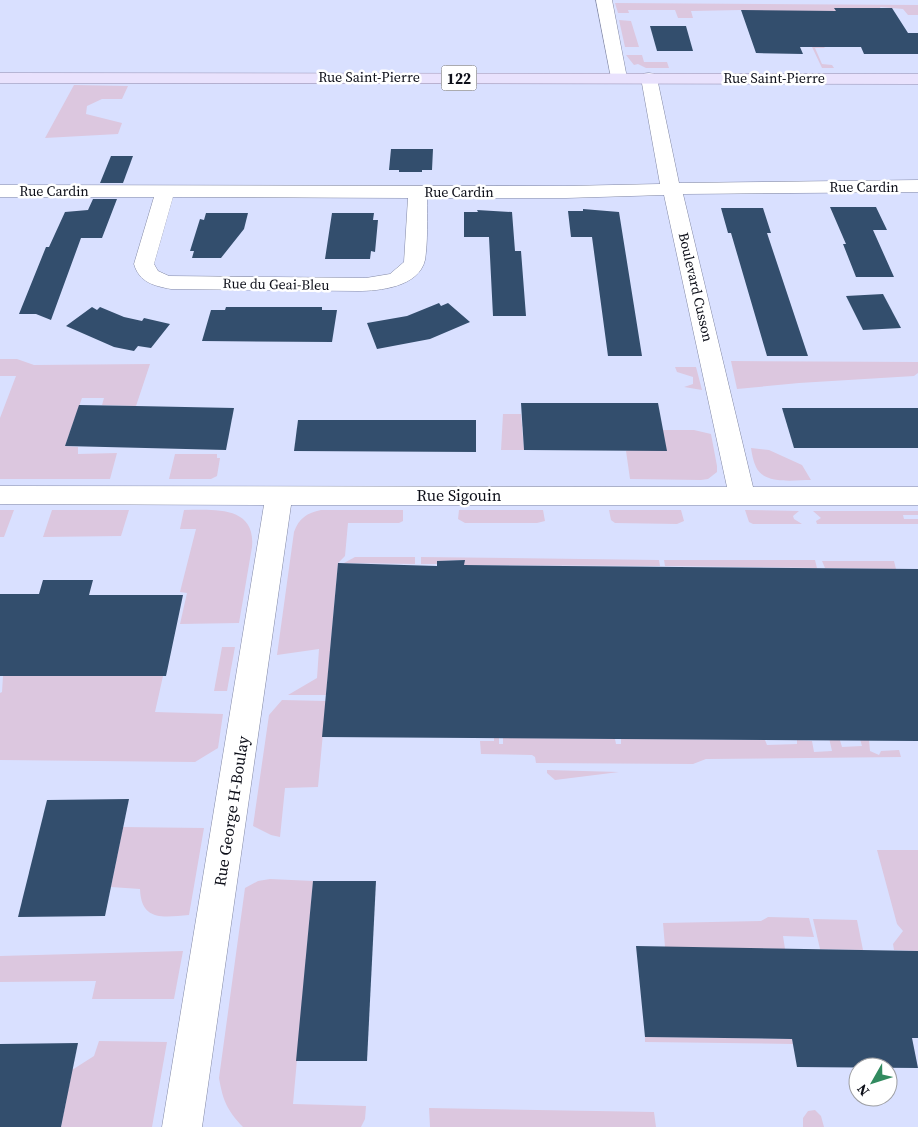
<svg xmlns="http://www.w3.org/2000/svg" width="918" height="1127" font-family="'Source Serif 4',serif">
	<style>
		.green { fill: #dcc7df }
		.building { fill: #334e6d }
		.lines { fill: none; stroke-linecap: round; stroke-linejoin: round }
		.minor-casing { stroke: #8288a4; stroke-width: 1 }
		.major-casing { stroke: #938bac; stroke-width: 1 }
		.minor { fill: #fff; fill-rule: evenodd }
		.major { fill: #e9e2fd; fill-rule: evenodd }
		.labels { text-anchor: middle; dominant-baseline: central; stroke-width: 5; stroke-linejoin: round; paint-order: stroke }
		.far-street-label { font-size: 14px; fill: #0d0f19; stroke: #fff }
		.shield { fill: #fff; stroke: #56575e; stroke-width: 1 }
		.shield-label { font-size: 15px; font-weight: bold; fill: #0d0f19 }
		.street-label { font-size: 16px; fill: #0d0f19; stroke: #fff }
	</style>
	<rect width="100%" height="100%" fill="#d9e0ff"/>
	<g class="green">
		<polygon points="615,3 918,5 918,15 908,15 903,9 880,7 884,15 858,17 853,8 835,8 839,17 824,47 825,48 815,48 822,64 832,65 834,68 822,68 803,28 741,10 691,11 693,18 678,18 675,10 628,10 629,13 618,13"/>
		<polygon points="619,20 631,21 639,47 625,47"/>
		<polygon points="626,55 642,55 644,62 667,62 669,68 646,68 638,64 634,65"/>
		<polygon points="74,85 128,86 122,99 102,99 87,106 86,114 122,123 118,134 45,138"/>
		<polygon points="0,359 17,359 34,365 150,364 136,406 102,405 104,398 82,398 65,446 78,447 78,454 117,453 110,479 0,479 0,418 16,376 0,376"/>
		<polygon points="731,361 918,362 918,373 914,376 799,383 737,389"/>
		<polygon points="675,367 696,367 702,390 684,387 693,384 693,377 677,372"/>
		<polygon points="503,414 521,414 524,450 501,450"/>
		<polygon points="663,430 694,430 711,434 717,466 717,472 708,479 701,480 630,479 626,451"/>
		<path d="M 751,448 L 769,450 L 802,465 L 811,480 C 794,480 764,485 756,467 C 753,461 752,454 751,448 Z"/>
		<polygon points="175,454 217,454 217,458 220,458 217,476 211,479 169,479"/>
		<polygon points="0,510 14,510 4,537 0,537"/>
		<polygon points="52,510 129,510 121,536 43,537"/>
		<path d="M 184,510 C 213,510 256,505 252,547 L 239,623 L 180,624 L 187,593 L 180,592 L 196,529 L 180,529 Z"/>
		<path d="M 321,510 L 403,510 L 403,521 L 399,523 L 348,523 L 345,556 L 338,563 L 326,695 L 288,695 L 317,678 L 319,649 L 277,655 L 294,532 C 299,518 307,513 321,510 Z"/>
		<polygon points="459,510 543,510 545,521 537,523 465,523 458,519"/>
		<polygon points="609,510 681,510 684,521 677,524 615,523 611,520"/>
		<polygon points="745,510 799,511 793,516 794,519 802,524 753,524 749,522"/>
		<polygon points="813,511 918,511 918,515 903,515 904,519 918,519 918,524 817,524 816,521 821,518"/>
		<polygon points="355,557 415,557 415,564 344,563"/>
		<polygon points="421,557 659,560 660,566 464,565 464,560 437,561 437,564 421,564"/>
		<polygon points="664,560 815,560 817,568 665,566"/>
		<polygon points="822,561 894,561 896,569 825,568"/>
		<polygon points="222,647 235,647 227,691 214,691"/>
		<polygon points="3,676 163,676 155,712 223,714 218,748 195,762 0,760 0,693 2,692"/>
		<polygon points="282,700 326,701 318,787 285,788 280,837 271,835 253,826 269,715"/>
		<polygon points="827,729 837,730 842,747 862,746 858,732 869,740 870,751 879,755 881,751 899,750 901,757 706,759 693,764 536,763 535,757 532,755 481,754 480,741 494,741 494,738 499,738 499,744 503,744 503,738 615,739 616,744 621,744 621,739 765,740 767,745 797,744 797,740 812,741 814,752 832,751"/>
		<polygon points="547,770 619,772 555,780 547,773"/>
		<path d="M 123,827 L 204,828 L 189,915 C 164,917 141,922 140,889 L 111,887 Z"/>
		<polygon points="877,850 918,850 918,951 894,950 893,944 903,931 897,924"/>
		<path d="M 270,879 L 313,881 L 293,1104 L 366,1106 L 365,1119 L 361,1127 L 243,1127 C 227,1110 223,1101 219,1078 L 245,888 L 258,881 Z"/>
		<polygon points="768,917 809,918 814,937 783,936 785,949 665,947 663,923 761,921"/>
		<polygon points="813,919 857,920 863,950 820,949"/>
		<polygon points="183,951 174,999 92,999 96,981 0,982 0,956"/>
		<polygon points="645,1037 792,1039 793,1044 645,1042"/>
		<polygon points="99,1041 167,1042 152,1127 61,1127 72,1070 94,1056"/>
		<polygon points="429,1108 654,1112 656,1127 430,1127"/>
		<polygon points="815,1110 821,1116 824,1127 803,1127 803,1118 808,1111"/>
	</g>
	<g class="building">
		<polygon points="834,8 892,8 908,33 918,33 918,54 864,54 861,47 800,47 803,54 756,53 741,10 836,11"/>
		<polygon points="650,26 686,26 693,51 657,51"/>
		<polygon points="391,149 433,149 432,170 422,170 422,172 399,172 399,170 389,170"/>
		<polygon points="111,156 133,156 123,183 100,183"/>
		<polygon points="93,199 117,199 102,238 81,238 51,320 36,314 19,314 46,247 49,247 65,212 88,210"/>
		<polygon points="830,207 876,207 887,230 873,230 894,277 856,277 843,244 846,244"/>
		<polygon points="721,208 763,208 771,233 767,233 808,356 767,356 731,233 728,233"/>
		<polygon points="583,209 619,212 642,356 608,356 592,237 571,237 568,211 583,211"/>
		<polygon points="477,210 512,212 515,251 521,251 526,316 493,316 489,237 464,237 464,212 478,212"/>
		<polygon points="206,213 248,213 244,229 221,258 192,258 194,251 190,251 200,219 204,220"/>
		<polygon points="332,213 374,213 373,220 378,220 375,252 371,251 370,259 325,259"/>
		<polygon points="883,294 901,328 863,330 846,296"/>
		<polygon points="439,303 441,306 448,303 470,322 430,339 377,349 367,323 407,316"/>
		<polygon points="92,307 97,310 100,307 124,317 142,321 144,318 170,324 151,348 138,346 134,351 114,347 66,326"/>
		<polygon points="226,307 322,307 322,310 337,310 332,342 202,341 211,310 225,310"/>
		<polygon points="521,403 658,403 667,451 524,450"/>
		<polygon points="79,405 136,406 234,408 226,450 65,446"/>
		<polygon points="782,408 918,408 918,448 794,448"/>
		<polygon points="298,420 476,420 476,452 294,451"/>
		<polygon points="465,560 464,565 918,569 918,741 322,737 338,563 437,566 437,561"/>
		<polygon points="43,580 93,580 89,595 183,595 166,676 0,676 0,594 39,594"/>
		<polygon points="129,799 105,916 18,917 47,800"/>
		<polygon points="313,881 376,881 367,1061 296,1061"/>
		<polygon points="636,946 918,951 918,1038 912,1038 918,1068 797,1067 792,1039 645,1037"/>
		<polygon points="78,1043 61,1127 0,1127 0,1044"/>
	</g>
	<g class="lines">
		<defs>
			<g id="minor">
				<polygon points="596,0 612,0 627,78 625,82 613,82 611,78"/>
				<path d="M 649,73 L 655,74 L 657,78 L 679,183 L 918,180 L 918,192 L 683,194 L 753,487 L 918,487 L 918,505 L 291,505 L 202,1127 L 162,1127 L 264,505 L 0,504 L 0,486 L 727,487 L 664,195 L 566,198 L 427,198 C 427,218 428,241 425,260 C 419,287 379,291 358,291 L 171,289 C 154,286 139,282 134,264 L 154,197 L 0,197 L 0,185 L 566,186 L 660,184 L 641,78 L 643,74 ZM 173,197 L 408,198 L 404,262 L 390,274 L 366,278 L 169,276 L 158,271 L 154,264 Z"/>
			</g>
			<polygon id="major" points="0,73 918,74 918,84 0,83"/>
		</defs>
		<use href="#minor" class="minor-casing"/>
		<use href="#major" class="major-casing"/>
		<use href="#minor" class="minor"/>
		<use href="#major" class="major"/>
	</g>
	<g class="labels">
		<g class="far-street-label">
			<text x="369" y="77">Rue Saint-Pierre</text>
			<text x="774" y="78">Rue Saint-Pierre</text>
			<text x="864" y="187">Rue Cardin</text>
			<text x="54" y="191">Rue Cardin</text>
			<text x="459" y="192">Rue Cardin</text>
			<text transform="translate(276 284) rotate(1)">Rue du Geai-Bleu</text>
			<text transform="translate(696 287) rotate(77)">Boulevard Cusson</text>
		</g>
		<rect class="shield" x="441.5" y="65.5" width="35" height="25" rx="4"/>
		<g class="shield-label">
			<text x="459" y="78">122</text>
		</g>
		<g class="street-label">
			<text x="459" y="495">Rue Sigouin</text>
			<text transform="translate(231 811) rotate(-81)">Rue George H-Boulay</text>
		</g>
	</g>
	<g transform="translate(873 1082) rotate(231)"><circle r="24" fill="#ffffff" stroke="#9e9fa3"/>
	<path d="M0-4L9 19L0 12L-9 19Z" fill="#318a5f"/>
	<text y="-8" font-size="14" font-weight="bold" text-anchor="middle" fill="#0d0f19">N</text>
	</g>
</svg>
